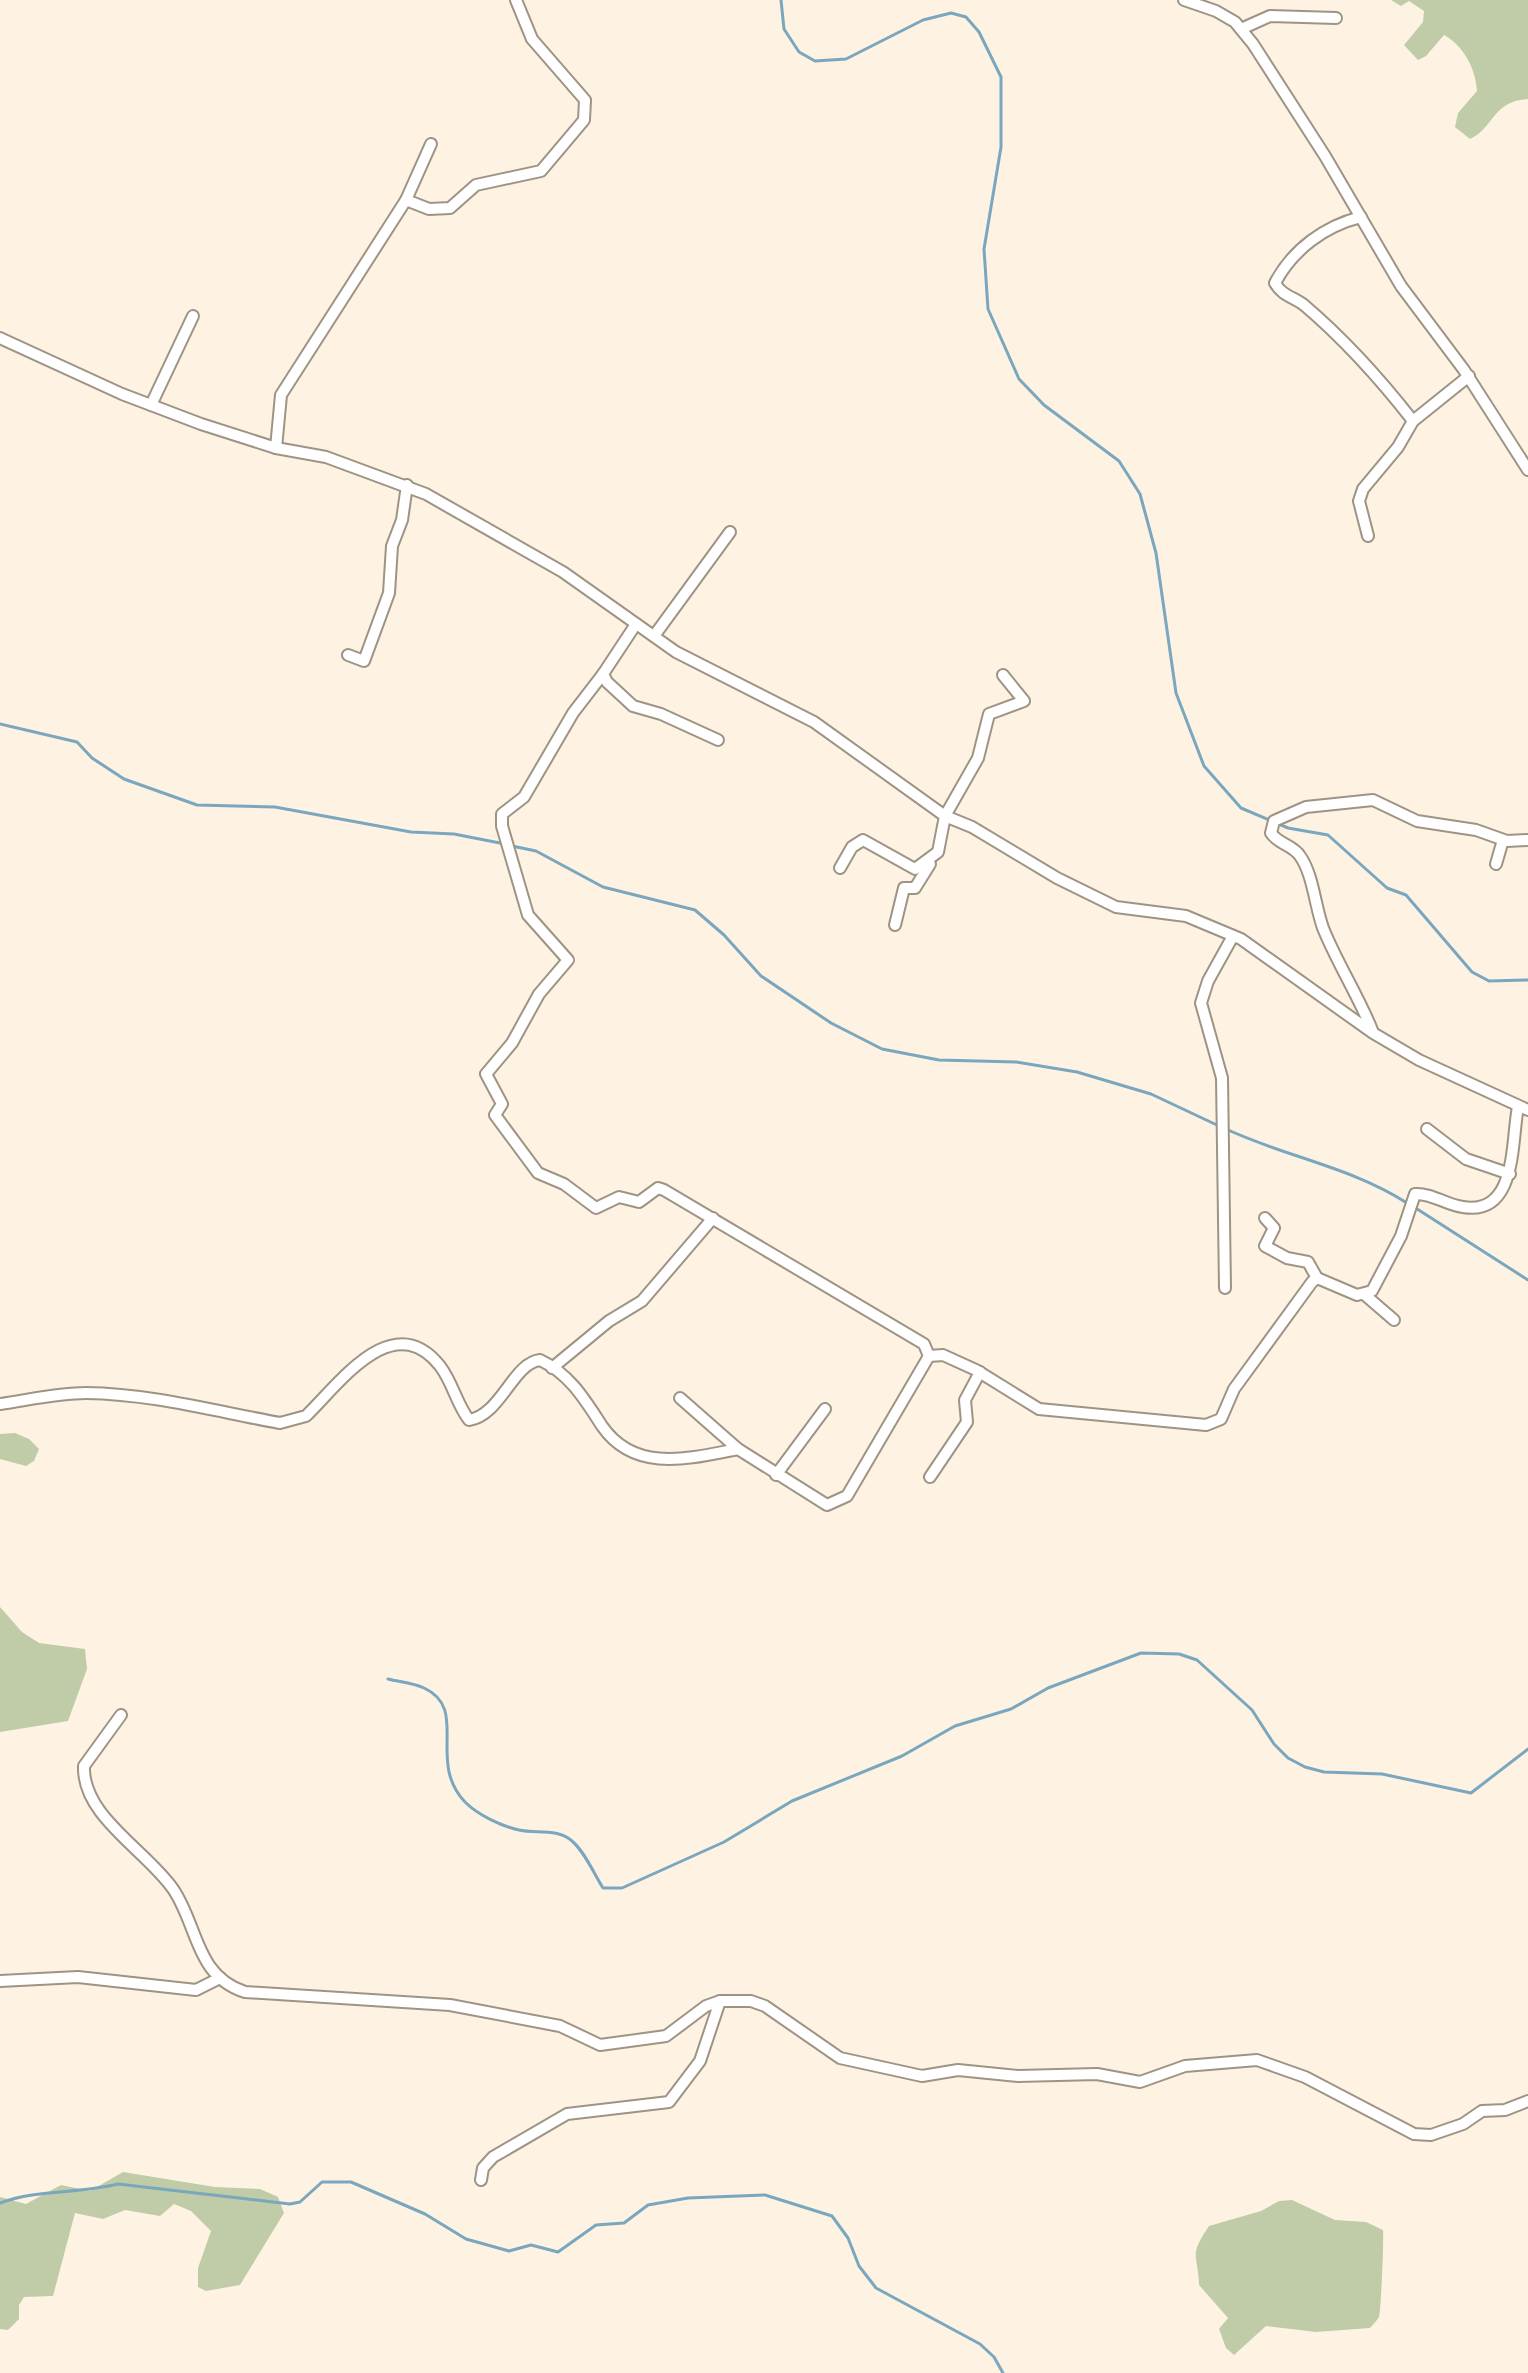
<svg xmlns="http://www.w3.org/2000/svg" width="1528" height="2373" font-family="'DM Sans',sans-serif">
	<style>
		.green { fill: #bfcca7 }
		.lines { fill: none; stroke-linecap: round; stroke-linejoin: round }
		.stream { stroke: #7aa6be; stroke-width: 3 }
		.minor-casing { stroke: #9e9485; stroke-width: 14 }
		.minor { stroke: #fff; stroke-width: 10 }
	</style>
	<rect width="100%" height="100%" fill="#fef3e3"/>
	<g class="green">
		<path d="M 1391,0 L 1528,0 L 1528,99 C 1492,101 1495,127 1470,139 L 1455,127 L 1458,113 L 1477,91 C 1476,69 1463,45 1444,35 L 1426,56 L 1418,60 L 1404,45 L 1423,22 L 1424,11 L 1409,1 L 1401,6 Z"/>
		<polygon points="15,1433 29,1439 39,1449 34,1461 26,1466 0,1459 0,1434"/>
		<polygon points="0,1607 22,1632 39,1643 85,1649 87,1669 68,1721 0,1732"/>
		<polygon points="123,2172 215,2187 260,2189 278,2197 284,2213 240,2285 206,2291 198,2287 198,2268 211,2231 191,2211 174,2204 160,2216 125,2210 103,2219 75,2213 53,2296 24,2297 19,2305 19,2319 8,2330 0,2329 0,2197 26,2204 61,2185 90,2191"/>
		<path d="M 1292,2200 L 1335,2220 L 1366,2222 L 1383,2230 C 1384,2239 1381,2310 1379,2317 C 1377,2321 1373,2324 1370,2328 L 1316,2332 L 1266,2326 L 1234,2355 L 1226,2348 L 1219,2329 L 1228,2318 L 1199,2285 C 1198,2253 1188,2257 1209,2226 L 1261,2211 L 1279,2201 Z"/>
	</g>
	<g class="lines">
		<g class="stream">
			<polyline points="781,0 784,29 799,52 815,61 846,59 923,20 951,13 966,17 979,32 1001,77 1001,147 984,249 988,309 1019,379 1044,405 1119,461 1140,494 1156,553 1176,693 1204,766 1241,808 1288,828 1328,835 1387,888 1406,895 1472,972 1489,981 1528,980"/>
			<polyline points="0,724 77,742 92,758 124,779 197,805 275,807 411,832 454,834 505,844"/>
			<polyline points="512,846 536,851 603,887 695,910 724,935 761,976 831,1023 882,1049 939,1060 1016,1062 1077,1072 1151,1094 1219,1126"/>
			<path d="M 1226,1129 C 1286,1157 1351,1167 1407,1203"/>
			<polyline points="1414,1207 1528,1280"/>
			<path d="M 388,1679 C 400,1682 413,1683 424,1688 C 470,1709 426,1761 465,1802 C 478,1815 501,1826 519,1830 C 537,1834 557,1828 572,1841 C 585,1852 594,1874 603,1888 L 622,1888 L 724,1842 L 792,1801 L 902,1756 L 955,1726 L 1011,1709 L 1048,1688 L 1141,1653 L 1179,1654 L 1197,1660 L 1252,1710 L 1274,1744 L 1288,1758 L 1305,1767 L 1324,1772 L 1382,1774 L 1471,1793 L 1528,1749"/>
			<path d="M 0,2203 C 37,2189 79,2194 118,2184 L 290,2204 L 300,2202 L 322,2182 L 351,2182 L 425,2214 L 466,2239 L 509,2251 L 531,2245 L 558,2252 L 596,2225 L 624,2223 L 648,2205 L 688,2198 L 765,2195 L 832,2216 L 848,2238 L 859,2266 L 876,2288 L 980,2344 L 994,2357 L 1003,2373"/>
		</g>
		<defs>
			<g id="minor">
				<polyline points="1184,0 1216,11 1235,22 1253,44 1325,156 1401,286 1464,370 1528,470"/>
				<polyline points="1241,29 1270,16 1336,18"/>
				<polyline points="406,200 431,144"/>
				<path d="M 1361,217 C 1325,226 1293,249 1275,283 C 1282,296 1294,297 1304,305 C 1344,339 1381,380 1413,421"/>
				<polyline points="0,338 122,394 201,424 276,448 326,457 426,494 563,572 676,652 814,722 945,816 972,827 1057,878 1116,907 1186,916 1241,939 1373,1033 1419,1060 1528,1110"/>
				<polyline points="151,405 193,316"/>
				<polyline points="276,448 281,395 406,200 429,209 450,208 476,185 541,171 584,120 585,100 532,39 516,0"/>
				<polyline points="1368,536 1359,501 1363,489 1398,447 1413,421 1469,376"/>
				<polyline points="636,624 603,674 607,682 633,706 661,714 718,740"/>
				<polyline points="654,636 730,532"/>
				<polyline points="348,655 364,661 389,593 392,546 402,520 407,485"/>
				<path d="M 603,674 L 573,713 L 524,797 L 502,814 L 502,826 L 528,915 L 568,960 L 539,994 L 512,1043 L 486,1074 L 502,1104 L 495,1115 L 538,1173 L 564,1184 L 596,1208 L 619,1197 L 639,1202 L 658,1188 L 664,1190 L 924,1344 L 929,1356 L 943,1355 L 976,1370 L 1039,1409 L 1206,1425 L 1221,1419 L 1234,1389 L 1312,1282 L 1317,1278 L 1357,1295 L 1372,1291 L 1401,1236 L 1415,1194 C 1432,1193 1446,1205 1463,1207 C 1518,1216 1511,1140 1518,1107"/>
				<polyline points="1496,864 1503,840"/>
				<polyline points="840,868 852,847 863,840 915,869 938,852 945,816 978,758 989,714 1024,701 1003,675"/>
				<polyline points="895,925 904,888 915,888 930,864"/>
				<path d="M 1372,1030 C 1358,995 1337,963 1323,928 C 1315,906 1313,874 1300,856 C 1293,845 1278,844 1271,833 L 1274,821 L 1306,807 L 1373,800 L 1417,821 L 1476,830 L 1507,841 L 1528,840"/>
				<polyline points="1427,1129 1466,1159 1510,1174"/>
				<polyline points="1265,1218 1274,1228 1265,1246 1287,1258 1308,1262 1317,1278"/>
				<polyline points="1225,1288 1222,1078 1201,1003 1208,981 1233,936"/>
				<polyline points="1365,1295 1394,1320"/>
				<polyline points="552,1368 609,1321 642,1301 713,1218"/>
				<polyline points="680,1398 738,1449"/>
				<path d="M 0,1404 C 28,1400 58,1393 86,1393 C 153,1394 214,1411 280,1423 L 306,1416 C 340,1383 393,1307 440,1366 C 453,1383 456,1403 469,1420 C 501,1415 513,1363 540,1360 C 570,1374 585,1400 602,1426 C 635,1474 691,1458 738,1449 L 827,1505 L 847,1496 L 929,1356"/>
				<polyline points="776,1475 825,1409"/>
				<polyline points="930,1477 967,1422 965,1400 980,1372"/>
				<path d="M 121,1715 L 84,1766 C 82,1816 146,1850 173,1889 C 198,1925 195,1976 245,1992 L 450,2005 L 560,2026 L 600,2045 L 666,2036 L 706,2006 L 720,2001 L 751,2001 L 765,2006 L 840,2058 L 922,2076 L 958,2070 L 1018,2076 L 1097,2074 L 1140,2082 L 1185,2066 L 1257,2060 L 1305,2077 L 1414,2134 L 1431,2135 L 1463,2124 L 1482,2111 L 1505,2110 L 1528,2101"/>
				<polyline points="0,1981 78,1977 196,1990 220,1978"/>
				<polyline points="481,2180 483,2168 493,2157 567,2114 669,2102 700,2061 720,2001"/>
			</g>
		</defs>
		<use href="#minor" class="minor-casing"/>
		<use href="#minor" class="minor"/>
	</g>
</svg>
